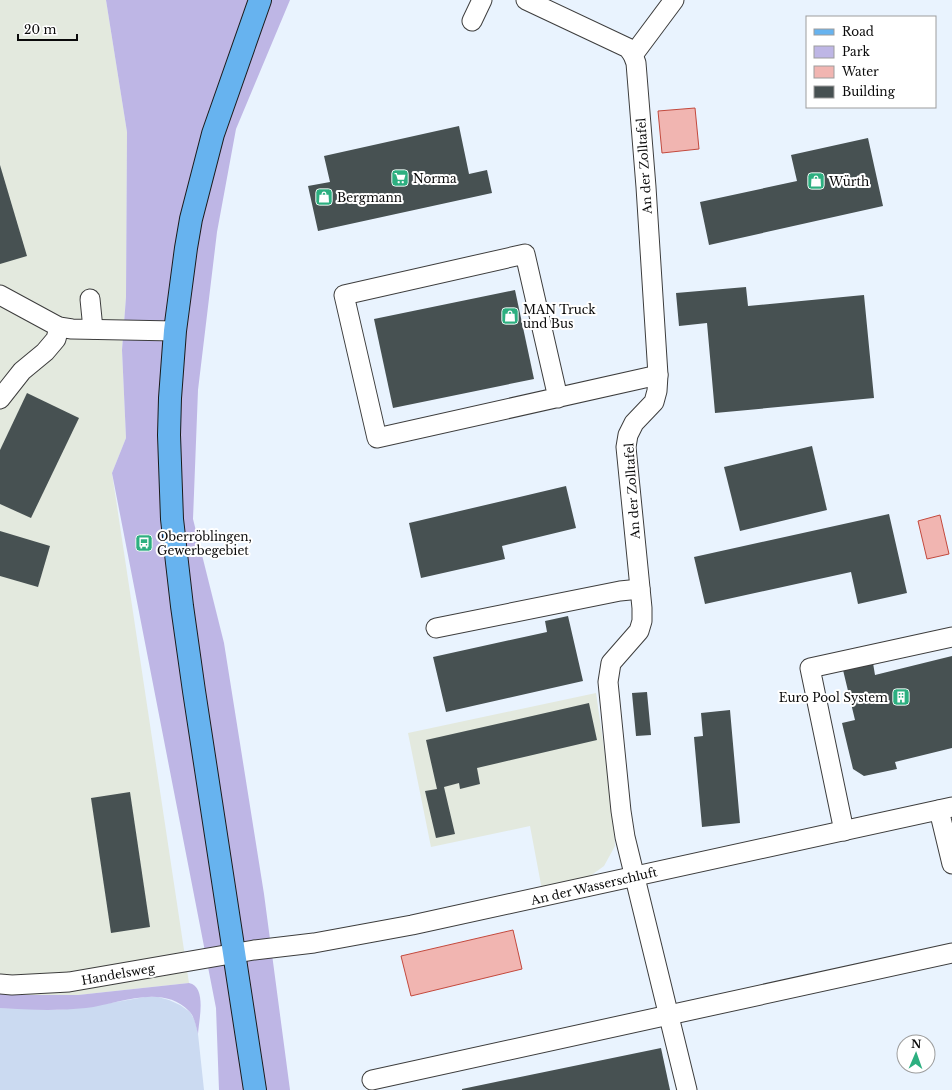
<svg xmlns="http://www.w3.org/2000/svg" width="952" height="1090" font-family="'Libre Baskerville',serif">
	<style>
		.industrial { fill: #e3e9de }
		.farmland { fill: #cbdaf1 }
		.green { fill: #beb6e5 }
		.water { fill: #f1b5b1; stroke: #c3493d }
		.building { fill: #475152 }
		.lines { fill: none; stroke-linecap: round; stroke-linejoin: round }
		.minor-casing { stroke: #3d3d3d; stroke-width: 21 }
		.major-casing { stroke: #1b1b1b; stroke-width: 24 }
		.minor { stroke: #fff; stroke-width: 19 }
		.major { stroke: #67b3ef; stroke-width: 22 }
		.labels { text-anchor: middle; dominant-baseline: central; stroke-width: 4; stroke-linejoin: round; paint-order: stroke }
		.street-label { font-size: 12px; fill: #0a0a0a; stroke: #fff }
		.poi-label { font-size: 12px; fill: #0a0a0a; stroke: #fff; text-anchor: start }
	</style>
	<rect width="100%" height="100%" fill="#e9f3fe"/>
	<g class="industrial">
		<polygon points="0,0 106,0 127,132 126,297 122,350 126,438 112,473 189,983 78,995 27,995 0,993"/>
		<polygon points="596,693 613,809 615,846 604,866 586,879 542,890 530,826 431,847 408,733"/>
	</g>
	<polygon class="farmland" points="145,997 158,997 169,1000 180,1005 190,1012 195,1021 198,1034 204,1090 0,1090 0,1008 57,1010 87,1007"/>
	<g class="green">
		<polygon points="106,0 290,0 236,129 217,232 198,390 193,519 224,643 264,894 290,1090 219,1090 216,1008 112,473 126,438 122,350 126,297 127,132"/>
		<path d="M 189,983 C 207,987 199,1019 198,1034 C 196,1027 195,1017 189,1011 C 162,983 118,1004 86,1008 C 58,1011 28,1010 0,1008 L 0,993 L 27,995 L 78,995 Z"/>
	</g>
	<g class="water">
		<polygon points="695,108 699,149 662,153 658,111"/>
		<polygon points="940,515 949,554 927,559 918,521"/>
		<polygon points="513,930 522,969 411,996 401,956"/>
	</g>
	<g class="building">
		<polygon points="459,126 469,174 487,170 492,193 318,231 308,186 330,182 324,156"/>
		<polygon points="868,138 883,206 709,245 700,202 797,181 791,155"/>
		<polygon points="0,165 27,256 0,264"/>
		<polygon points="746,287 748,306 864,295 874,398 715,413 707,323 679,326 676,293"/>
		<polygon points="515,290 534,379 393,408 374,319"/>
		<polygon points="27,393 79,418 31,518 0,504 0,450"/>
		<polygon points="812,446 827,510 740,531 724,467"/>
		<polygon points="566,486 576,528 502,546 505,559 421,578 409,523"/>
		<polygon points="889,514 907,593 858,604 851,572 705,604 694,557"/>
		<polygon points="0,531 50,546 38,587 0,576"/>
		<polygon points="568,616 583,681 446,712 433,657 547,632 545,621"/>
		<polygon points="952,656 952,748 895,762 897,769 864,776 853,769 842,723 855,720 843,670 873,663 875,675"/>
		<polygon points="647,692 651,735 636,736 632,693"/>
		<polygon points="589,703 597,740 477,768 480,784 460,789 459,783 444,787 455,834 436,838 425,791 437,789 426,740"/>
		<polygon points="730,710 740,823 702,827 694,737 703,736 701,713"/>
		<polygon points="130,792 150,927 111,933 91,798"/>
		<polygon points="661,1048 670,1090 462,1090 462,1089"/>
	</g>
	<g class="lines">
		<defs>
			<g id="minor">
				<polyline points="526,0 628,48 633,55 636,63 646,187 658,375 657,391 654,402 634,423 628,435 626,447 642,608 642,621 639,631 611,663 608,682 621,811 625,837 687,1090"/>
				<polyline points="472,21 482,0"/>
				<polyline points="633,55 674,0"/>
				<polyline points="0,295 59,327 72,329 175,331"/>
				<polyline points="90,299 93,329"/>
				<polyline points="558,398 525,254 344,295 377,438 658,375"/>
				<polyline points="0,399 22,371 45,352 56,339 59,327"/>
				<polyline points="436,628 620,591 640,589"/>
				<polyline points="939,810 952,864"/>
				<polyline points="844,831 810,668 952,637"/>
				<polyline points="0,984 12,985 69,982 254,950 314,943 412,925 952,807"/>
				<polyline points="372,1080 952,953"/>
			</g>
			<polyline id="major" points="255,1090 194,691 182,606 172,519 169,435 170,398 175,331 186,248 191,219 213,134 260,0"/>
		</defs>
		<use href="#minor" class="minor-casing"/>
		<use href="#major" class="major-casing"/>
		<use href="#minor" class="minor"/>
		<use href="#major" class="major"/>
	</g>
	<defs>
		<symbol id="supermarket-square" viewBox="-11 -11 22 22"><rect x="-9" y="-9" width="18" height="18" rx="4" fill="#2daf80" stroke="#fff"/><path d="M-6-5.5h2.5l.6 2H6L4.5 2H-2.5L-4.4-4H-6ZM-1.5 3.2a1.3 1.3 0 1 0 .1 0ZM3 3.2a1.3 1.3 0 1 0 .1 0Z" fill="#fff"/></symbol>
		<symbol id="shop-square" viewBox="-11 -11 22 22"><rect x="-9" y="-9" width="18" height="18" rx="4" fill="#2daf80" stroke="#fff"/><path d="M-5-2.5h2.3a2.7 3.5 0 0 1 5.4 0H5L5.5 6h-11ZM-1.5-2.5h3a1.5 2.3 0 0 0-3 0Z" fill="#fff"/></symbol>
		<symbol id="bus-square" viewBox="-11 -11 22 22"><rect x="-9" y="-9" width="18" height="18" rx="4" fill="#2daf80" stroke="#fff"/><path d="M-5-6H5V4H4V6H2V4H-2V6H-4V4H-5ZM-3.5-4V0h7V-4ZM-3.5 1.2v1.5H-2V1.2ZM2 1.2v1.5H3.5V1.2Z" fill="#fff"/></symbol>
		<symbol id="building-square" viewBox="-11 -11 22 22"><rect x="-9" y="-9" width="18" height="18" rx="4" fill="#2daf80" stroke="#fff"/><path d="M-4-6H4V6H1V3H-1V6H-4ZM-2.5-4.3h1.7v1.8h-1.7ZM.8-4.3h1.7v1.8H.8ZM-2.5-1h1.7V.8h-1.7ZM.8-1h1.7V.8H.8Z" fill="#fff"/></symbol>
	</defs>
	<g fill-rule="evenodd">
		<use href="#supermarket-square" x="390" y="168" width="20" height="20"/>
		<use href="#shop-square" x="806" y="171" width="20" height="20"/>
		<use href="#shop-square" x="314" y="187" width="20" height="20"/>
		<use href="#shop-square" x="500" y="306" width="20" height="20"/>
		<use href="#bus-square" x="134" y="533" width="20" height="20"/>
		<use href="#building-square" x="891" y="687" width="20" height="20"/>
	</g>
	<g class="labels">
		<g class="street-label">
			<text transform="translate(644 166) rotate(-94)">An der Zolltafel</text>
			<text transform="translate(632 491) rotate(-94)">An der Zolltafel</text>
			<text transform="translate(594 886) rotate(-13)">An der Wasserschluft</text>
			<text transform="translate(118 974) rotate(-10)">Handelsweg</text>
		</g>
		<g class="poi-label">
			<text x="413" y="178">Norma</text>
			<text x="829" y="181">Würth</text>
			<text x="337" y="197">Bergmann</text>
			<text x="523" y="309">MAN Truck<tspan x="523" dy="14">und Bus</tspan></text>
			<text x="157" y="536">Oberröblingen,<tspan x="157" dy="14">Gewerbegebiet</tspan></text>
			<text x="888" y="697" text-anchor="end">Euro Pool System</text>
		</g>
	</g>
	<rect x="806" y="16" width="130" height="92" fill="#ffffff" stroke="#9d9d9d"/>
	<rect x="814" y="29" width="20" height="6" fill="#67b3ef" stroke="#9d9d9d"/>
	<text x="842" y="36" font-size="12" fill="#0a0a0a">Road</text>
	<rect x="814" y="46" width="20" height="12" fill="#beb6e5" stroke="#9d9d9d"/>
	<text x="842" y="56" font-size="12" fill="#0a0a0a">Park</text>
	<rect x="814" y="66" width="20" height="12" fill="#f1b5b1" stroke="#9d9d9d"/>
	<text x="842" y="76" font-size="12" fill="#0a0a0a">Water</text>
	<rect x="814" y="86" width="20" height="12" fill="#475152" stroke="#9d9d9d"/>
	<text x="842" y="96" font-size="12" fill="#0a0a0a">Building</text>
	<g transform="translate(916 1054) rotate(2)"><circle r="19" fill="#ffffff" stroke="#9d9d9d"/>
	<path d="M0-3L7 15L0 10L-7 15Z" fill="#2daf80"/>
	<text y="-6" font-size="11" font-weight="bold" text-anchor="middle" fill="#0a0a0a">N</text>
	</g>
	<path d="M18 34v6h59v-6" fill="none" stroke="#0a0a0a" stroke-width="2"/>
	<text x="24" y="34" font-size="12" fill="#0a0a0a" stroke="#ffffff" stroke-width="3" paint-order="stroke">20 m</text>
</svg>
